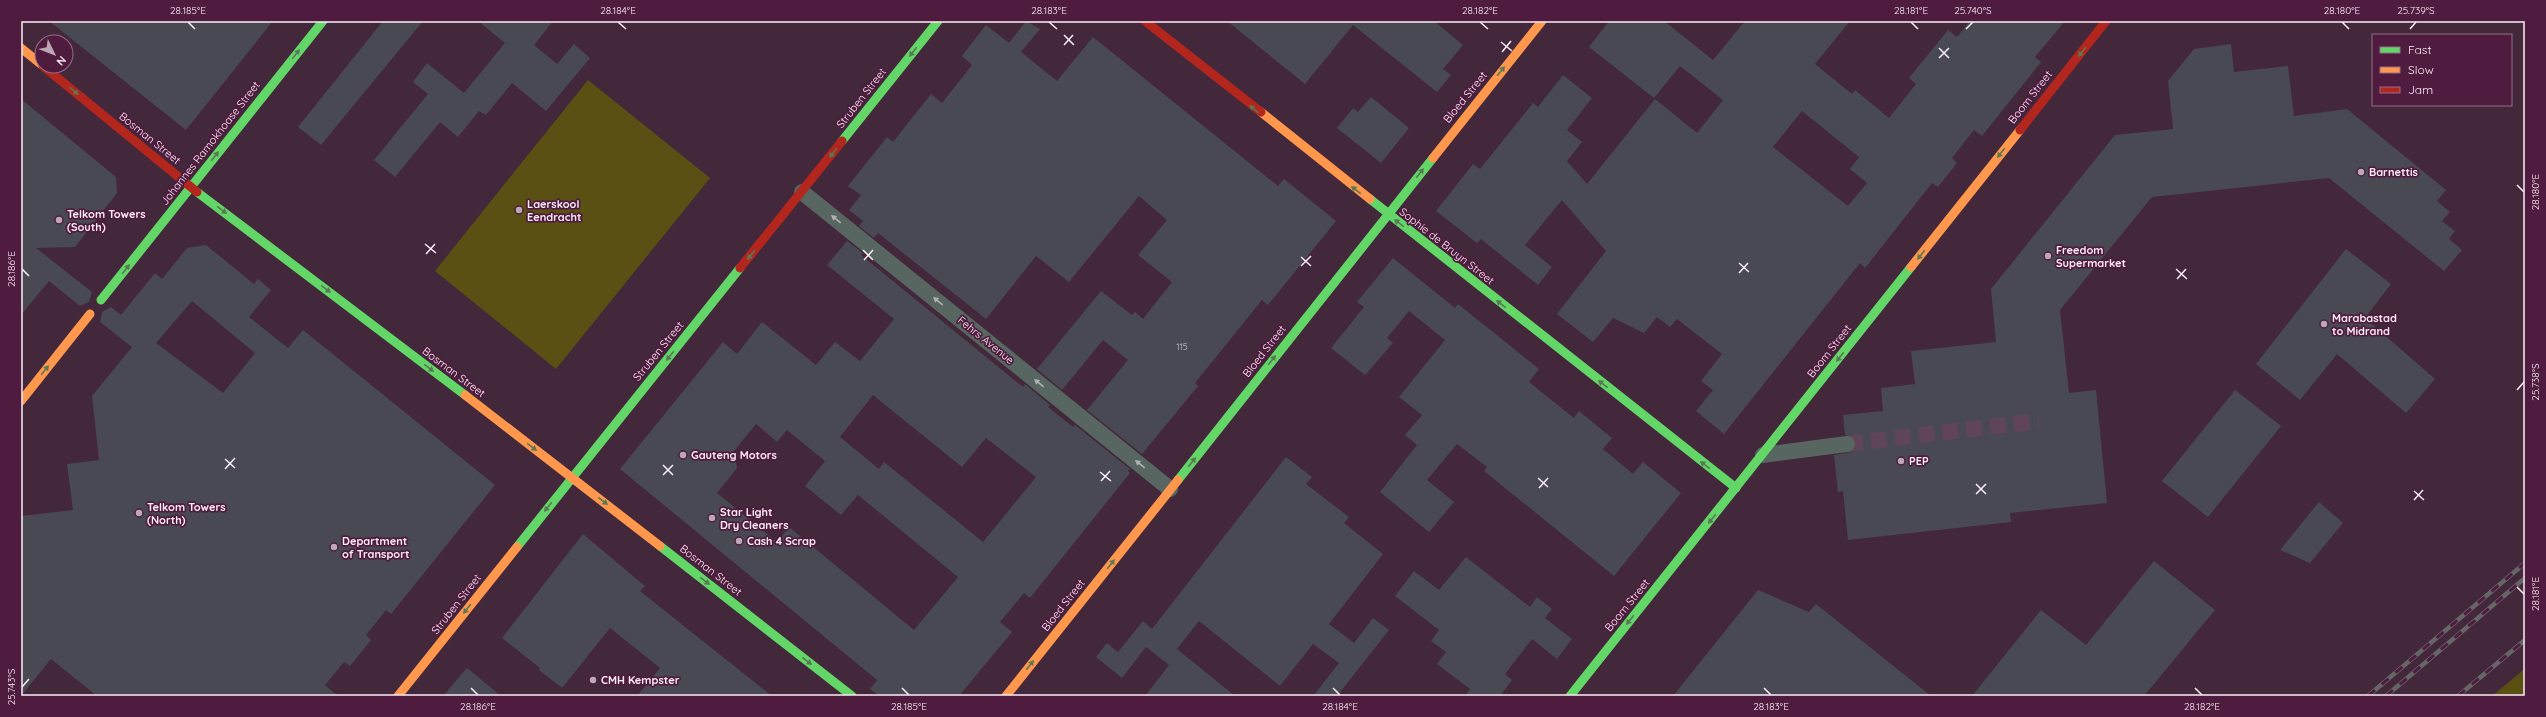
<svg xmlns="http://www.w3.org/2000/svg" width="2546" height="717" font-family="Quicksand,sans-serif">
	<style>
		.green { fill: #5b5013 }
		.building { fill: #494954; fill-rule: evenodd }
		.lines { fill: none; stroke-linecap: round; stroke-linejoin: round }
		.street-tunnel { stroke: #5f4556; stroke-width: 16; stroke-dasharray: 16 8; stroke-linecap: butt }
		.street { stroke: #586661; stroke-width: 16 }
		.fast { stroke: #63d668; stroke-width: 9 }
		.slow { stroke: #ff974d; stroke-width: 9 }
		.jam { stroke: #b3261e; stroke-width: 9 }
		.rail-casing { stroke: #666668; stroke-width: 4.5 }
		.rail { stroke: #4f1b3f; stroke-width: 3; stroke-dasharray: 9; stroke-linecap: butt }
		.oneway { fill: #597854 }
		.oneway2 { fill: #b2b1b3 }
		.ticks { fill: none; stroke: #fceef6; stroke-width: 1.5 }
		.poi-dot { fill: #bba8b4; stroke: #4f1b3f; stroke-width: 1.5 }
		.labels { text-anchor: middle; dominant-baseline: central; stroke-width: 3.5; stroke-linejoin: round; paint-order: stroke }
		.number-label { font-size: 9px; fill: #cfc5ce }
		.street-label { font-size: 11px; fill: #fceef6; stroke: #4f1b3f }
		.poi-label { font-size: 11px; font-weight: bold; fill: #fceef6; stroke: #4f1b3f; text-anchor: start }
		.neatline { fill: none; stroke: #fceef6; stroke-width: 1.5 }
		.ticks-label { font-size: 10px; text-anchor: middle; fill: #fceef6 }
	</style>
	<rect width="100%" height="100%" fill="#43273a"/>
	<g class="green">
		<polygon points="588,80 710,178 556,369 435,271"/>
		<polygon points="2525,668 2525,696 2492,696 2521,672"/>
	</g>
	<g class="building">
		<polygon points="49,21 273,21 186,130"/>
		<polygon points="383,21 423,21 321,145 298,127"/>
		<polygon points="478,21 553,21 534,45 557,64 574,44 590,58 546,111 512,83 486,115 479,111 458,137 440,122 395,177 374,160 428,94 413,82 427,63 464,93 505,43"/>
		<polygon points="1026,21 1040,29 1021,52 1057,81 1093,37 1278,186 1284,179 1336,221 1268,305 1262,300 1195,383 1198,386 1142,454 1087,410 1128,360 1103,340 1062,390 1037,369 1101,291 1132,315 1135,312 1143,319 1172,282 1138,255 1167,220 1139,196 1069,282 1036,256 986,319 878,233 874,238 859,226 863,221 849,210 861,195 848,186 887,137 893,142 931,94 942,103 972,65 962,56 986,25 1009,43"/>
		<polygon points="1227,21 1434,21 1463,45 1443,69 1451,75 1437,92 1353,25 1305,84"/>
		<path d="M 1609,21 L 1664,21 L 1713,60 L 1745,21 L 1850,21 L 1815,64 L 1852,94 L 1855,90 L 1889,118 L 1916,84 L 1909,78 L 1948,30 L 1957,37 L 1970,21 L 2065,21 L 2035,57 L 2041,62 L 1982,136 L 1974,130 L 1952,158 L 1957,163 L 1938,187 L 1932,183 L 1865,268 L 1860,263 L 1724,434 L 1696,411 L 1713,390 L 1701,381 L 1722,354 L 1677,319 L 1670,327 L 1657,317 L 1644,333 L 1613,318 L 1593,342 L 1557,314 L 1606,251 L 1562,200 L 1525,245 L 1552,267 L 1538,285 L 1481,239 L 1477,243 L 1436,211 L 1473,164 L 1480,169 L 1533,103 L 1538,107 L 1563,75 L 1592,98 L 1567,130 L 1582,142 L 1567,161 L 1587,184 L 1655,99 L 1697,133 L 1723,100 L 1680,66 L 1654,98 L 1589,47 ZM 1802,111 L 1859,157 L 1850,169 L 1867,183 L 1848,206 L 1773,147 Z"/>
		<polygon points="2231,44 2234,72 2288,66 2294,116 2347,109 2446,190 2437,201 2450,212 2442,221 2455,231 2449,239 2462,250 2444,271 2329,178 2152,197 2060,310 2069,393 2096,390 2107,503 2010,513 2011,522 1848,540 1843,491 1838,492 1834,455 1852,452 1856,443 1854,438 1845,435 1843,415 1883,411 1881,388 1915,384 1911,351 1996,342 1991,289 2115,135 2173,129 2168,81 2194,49"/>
		<polygon points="1371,97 1409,128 1381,163 1337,128 1353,108 1358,112"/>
		<polygon points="21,99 116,177 117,193 75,247 36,248 92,292 89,302 80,306 49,281 21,315"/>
		<path d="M 847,241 L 863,253 L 861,255 L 1023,387 L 1025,384 L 1050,405 L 1048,407 L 1073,427 L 1075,425 L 1130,469 L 1128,471 L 1130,473 L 1030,598 L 1024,593 L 1000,622 L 1012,632 L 959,696 L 879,696 L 870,689 L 877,680 L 620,469 L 723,342 L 737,354 L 762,322 L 816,365 L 835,342 L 860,361 L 894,319 L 827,265 ZM 873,395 L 962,467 L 986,438 L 1036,477 L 983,542 L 884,462 L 879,469 L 840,437 ZM 756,424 L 777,442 L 787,430 L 825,461 L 805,486 L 841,515 L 858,495 L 958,577 L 914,630 L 789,527 L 777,542 L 717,493 L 737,468 L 734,451 Z"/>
		<path d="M 206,245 L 254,284 L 258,279 L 271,290 L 249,317 L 288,348 L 303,330 L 495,485 L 391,614 L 386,610 L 366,635 L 371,640 L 350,666 L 344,662 L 325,685 L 338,696 L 97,696 L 51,659 L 21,696 L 21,516 L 73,510 L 67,464 L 99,460 L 92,396 L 132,347 L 100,322 L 102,312 L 111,307 L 121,315 L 155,273 L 162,279 L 187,248 ZM 192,301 L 255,353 L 223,393 L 156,343 Z"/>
		<polygon points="2346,249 2391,284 2365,318 2435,379 2406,413 2337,354 2300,400 2256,364"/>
		<polygon points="1393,258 1455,308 1458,304 1539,369 1529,382 1574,418 1579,411 1612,438 1603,449 1633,474 1643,462 1681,493 1614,576 1484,471 1487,467 1457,444 1427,480 1454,502 1429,532 1380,492 1417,445 1405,435 1422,415 1399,397 1445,340 1409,311 1387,338 1393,343 1365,375 1331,348 1364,307 1357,302"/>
		<polygon points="2235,390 2281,426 2208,517 2162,481"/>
		<polygon points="1286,457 1312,477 1306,484 1349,517 1344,523 1383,554 1329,624 1354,643 1373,618 1389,630 1337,696 1313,696 1339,663 1313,644 1280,686 1199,621 1177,649 1235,696 1145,696 1169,665 1146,647 1122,678 1096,657 1107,643 1118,652 1143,621 1152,629"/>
		<polygon points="2319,502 2343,523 2310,563 2280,550"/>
		<polygon points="583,534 645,586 640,591 772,696 637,696 660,668 610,628 562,688 539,670 540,668 502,638"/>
		<polygon points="1466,557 1530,607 1537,597 1552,609 1545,618 1572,639 1557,659 1532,639 1505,674 1512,680 1500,696 1465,696 1470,689 1437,664 1446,652 1431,641 1439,630 1395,596 1414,571 1439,590"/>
		<polygon points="2154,561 2215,610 2144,696 1972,696 2041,610 2086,645"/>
		<polygon points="1758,590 1809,612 1816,604 1931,696 1673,696"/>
		<polygon points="467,668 501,696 443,696"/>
	</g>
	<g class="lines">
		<polyline class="street-tunnel" points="1847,444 2039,421"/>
		<g class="street">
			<polyline points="802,192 1170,489"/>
			<polyline points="1763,455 1847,444"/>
		</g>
		<g class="fast">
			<polyline points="842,141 938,21"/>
			<polyline points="197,192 465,395"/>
			<polyline points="1370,199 1736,488"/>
			<polyline points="101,300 323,21"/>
			<polyline points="1178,480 1433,158"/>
			<polyline points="660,546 852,696"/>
			<polyline points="517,547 740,268"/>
			<polyline points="1570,696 1911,267"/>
		</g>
		<g class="slow">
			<polyline points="21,48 42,65"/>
			<polyline points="1261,112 1370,199"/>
			<polyline points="1433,158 1542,21"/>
			<polyline points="1911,267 2020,130"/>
			<polyline points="465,395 660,546"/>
			<polyline points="21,401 90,314"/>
			<polyline points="398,696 517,547"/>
			<polyline points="1006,696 1178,480"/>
		</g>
		<g class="jam">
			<polyline points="1145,21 1261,112"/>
			<polyline points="43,66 197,192"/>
			<polyline points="2020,130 2106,21"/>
			<polyline points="740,268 842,141"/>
		</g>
		<defs>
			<g id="rail">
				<polyline points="2368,696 2525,563"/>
				<polyline points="2386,696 2525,578"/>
				<polyline points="2458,696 2525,640"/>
			</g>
		</defs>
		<use href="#rail" class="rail-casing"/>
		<use href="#rail" class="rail"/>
	</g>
	<defs><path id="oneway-solid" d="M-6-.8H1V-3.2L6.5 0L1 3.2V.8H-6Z"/></defs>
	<g class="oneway">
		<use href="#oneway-solid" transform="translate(913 52) rotate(128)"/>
		<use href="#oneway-solid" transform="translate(2082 52) rotate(128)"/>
		<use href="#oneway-solid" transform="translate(296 54) rotate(-52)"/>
		<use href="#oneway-solid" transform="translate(1501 71) rotate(-51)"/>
		<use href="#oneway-solid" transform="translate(74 91) rotate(39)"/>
		<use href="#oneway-solid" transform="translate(1254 109) rotate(-141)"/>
		<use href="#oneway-solid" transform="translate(833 153) rotate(128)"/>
		<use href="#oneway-solid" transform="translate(2001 153) rotate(128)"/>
		<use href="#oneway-solid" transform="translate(215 156) rotate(-52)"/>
		<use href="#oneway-solid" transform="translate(1420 173) rotate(-51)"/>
		<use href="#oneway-solid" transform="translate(1356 190) rotate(-142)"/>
		<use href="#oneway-solid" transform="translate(222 210) rotate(37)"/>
		<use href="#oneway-solid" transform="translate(1399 223) rotate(-142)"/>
		<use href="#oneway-solid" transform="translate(751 255) rotate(129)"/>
		<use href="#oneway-solid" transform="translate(1921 255) rotate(128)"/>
		<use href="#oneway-solid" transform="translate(126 269) rotate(-52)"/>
		<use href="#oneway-solid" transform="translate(326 289) rotate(37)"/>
		<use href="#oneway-solid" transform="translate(1501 304) rotate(-142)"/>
		<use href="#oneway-solid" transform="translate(670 356) rotate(129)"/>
		<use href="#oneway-solid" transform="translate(1840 357) rotate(128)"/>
		<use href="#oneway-solid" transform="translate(1272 360) rotate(-52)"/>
		<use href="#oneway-solid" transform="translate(429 368) rotate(37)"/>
		<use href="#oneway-solid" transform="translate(45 370) rotate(-51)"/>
		<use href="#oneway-solid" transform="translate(1603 384) rotate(-142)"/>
		<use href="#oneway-solid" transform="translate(532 447) rotate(37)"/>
		<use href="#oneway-solid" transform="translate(1192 462) rotate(-52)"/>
		<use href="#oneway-solid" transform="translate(1705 465) rotate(-142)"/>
		<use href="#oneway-solid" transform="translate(603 501) rotate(38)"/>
		<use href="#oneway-solid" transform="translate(548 507) rotate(128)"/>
		<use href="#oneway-solid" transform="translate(1712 519) rotate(129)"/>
		<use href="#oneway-solid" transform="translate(1111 564) rotate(-52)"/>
		<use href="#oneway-solid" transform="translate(705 581) rotate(38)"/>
		<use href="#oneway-solid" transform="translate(467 609) rotate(128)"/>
		<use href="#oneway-solid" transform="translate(1630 620) rotate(129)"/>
		<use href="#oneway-solid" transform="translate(807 661) rotate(38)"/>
		<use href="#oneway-solid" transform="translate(1030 665) rotate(-52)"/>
	</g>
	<g class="oneway2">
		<use href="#oneway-solid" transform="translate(836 219) rotate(-141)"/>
		<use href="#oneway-solid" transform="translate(938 301) rotate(-141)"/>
		<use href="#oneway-solid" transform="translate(1039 383) rotate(-141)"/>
		<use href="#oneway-solid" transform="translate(1140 464) rotate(-141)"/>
	</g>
	<path class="ticks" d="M 188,22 L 195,29M 618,22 L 626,29M 1049,22 L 1057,29M 1480,22 L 1488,29M 1911,22 L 1918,29M 2342,22 L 2349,29M 1966,29 L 1973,22M 2410,29 L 2416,22M 1064,35 L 1074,45M 1501,42 L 1512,51M 1064,45 L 1073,35M 1939,48 L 1949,58M 1502,52 L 1511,41M 1939,58 L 1949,48M 2517,185 L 2524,192M 425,244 L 436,253M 863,250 L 873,260M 426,254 L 435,244M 1301,257 L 1311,266M 864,260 L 873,250M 1739,263 L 1749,272M 1301,266 L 1311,256M 22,269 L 29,276M 2176,269 L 2187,279M 1739,273 L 1748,263M 2177,279 L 2186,269M 2517,390 L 2524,382M 225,459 L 235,468M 663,465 L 673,475M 225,469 L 235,458M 1100,472 L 1111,481M 663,475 L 673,465M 1538,478 L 1548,487M 1101,481 L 1110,471M 1976,484 L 1986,494M 1539,488 L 1548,478M 2414,491 L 2424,500M 1976,494 L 1986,484M 2414,500 L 2423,490M 2517,587 L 2524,594M 22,687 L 29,679M 471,688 L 478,695M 902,688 L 909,695M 1333,688 L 1340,695M 1764,688 L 1771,695M 2195,688 L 2202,695"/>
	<g class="poi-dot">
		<circle cx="2361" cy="172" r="4"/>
		<circle cx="519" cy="210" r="4"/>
		<circle cx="59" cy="220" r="4"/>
		<circle cx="2048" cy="256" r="4"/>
		<circle cx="2324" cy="324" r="4"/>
		<circle cx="683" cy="455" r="4"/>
		<circle cx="1901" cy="461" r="4"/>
		<circle cx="139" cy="513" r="4"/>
		<circle cx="712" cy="518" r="4"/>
		<circle cx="739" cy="541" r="4"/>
		<circle cx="334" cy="547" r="4"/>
		<circle cx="593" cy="680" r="4"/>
	</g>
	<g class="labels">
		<g class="number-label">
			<text x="1182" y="346">115</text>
		</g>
		<g class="street-label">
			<text transform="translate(1465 97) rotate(-51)">Bloed Street</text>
			<text transform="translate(2030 97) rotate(-52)">Boom Street</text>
			<text transform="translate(861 98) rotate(-52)">Struben Street</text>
			<text transform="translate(150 138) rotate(39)">Bosman Street</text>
			<text transform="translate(210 143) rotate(-52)">Johannes Ramokhoase Street</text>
			<text transform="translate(1447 246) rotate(38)">Sophie de Bruyn Street</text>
			<text transform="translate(986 340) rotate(39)">Fehrs Avenue</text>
			<text transform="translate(658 351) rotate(-51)">Struben Street</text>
			<text transform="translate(1264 351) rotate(-52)">Bloed Street</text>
			<text transform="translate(1829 351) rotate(-52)">Boom Street</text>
			<text transform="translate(454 372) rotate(37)">Bosman Street</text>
			<text transform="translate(711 570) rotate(38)">Bosman Street</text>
			<text transform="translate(456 604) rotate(-52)">Struben Street</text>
			<text transform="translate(1063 605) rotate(-52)">Bloed Street</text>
			<text transform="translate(1627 605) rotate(-51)">Boom Street</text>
		</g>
		<g class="poi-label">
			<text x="2369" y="172">Barnettis</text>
			<text x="527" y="204">Laerskool<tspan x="527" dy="13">Eendracht</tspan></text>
			<text x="67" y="214">Telkom Towers<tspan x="67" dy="13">(South)</tspan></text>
			<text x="2056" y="250">Freedom<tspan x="2056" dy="13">Supermarket</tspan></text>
			<text x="2332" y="318">Marabastad<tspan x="2332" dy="13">to Midrand</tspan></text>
			<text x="691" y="455">Gauteng Motors</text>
			<text x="1909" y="461">PEP</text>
			<text x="147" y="507">Telkom Towers<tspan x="147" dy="13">(North)</tspan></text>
			<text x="720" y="512">Star Light<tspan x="720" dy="13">Dry Cleaners</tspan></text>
			<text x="342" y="541">Department<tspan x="342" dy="13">of Transport</tspan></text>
			<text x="747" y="541">Cash 4 Scrap</text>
			<text x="601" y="680">CMH Kempster</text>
		</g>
	</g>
	<rect width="2546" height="717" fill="none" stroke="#4f1b3f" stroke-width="44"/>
	<rect x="2372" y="34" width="140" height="72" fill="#4f1b3f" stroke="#946f88"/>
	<rect x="2380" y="47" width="20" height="6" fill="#63d668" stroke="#946f88"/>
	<text x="2408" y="54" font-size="12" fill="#fceef6">Fast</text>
	<rect x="2380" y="67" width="20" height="6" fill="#ff974d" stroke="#946f88"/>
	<text x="2408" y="74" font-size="12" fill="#fceef6">Slow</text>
	<rect x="2380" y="87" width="20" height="6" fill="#b3261e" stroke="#946f88"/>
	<text x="2408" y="94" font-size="12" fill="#fceef6">Jam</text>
	<g transform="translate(54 54) rotate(133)"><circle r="19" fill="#4f1b3f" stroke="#946f88"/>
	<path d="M0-3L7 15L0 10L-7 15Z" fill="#bba8b4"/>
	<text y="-6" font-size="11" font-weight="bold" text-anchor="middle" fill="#fceef6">N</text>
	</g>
	<rect x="22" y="22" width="2502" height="673" class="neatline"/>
	<g class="ticks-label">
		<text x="188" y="14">28.185°E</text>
		<text x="618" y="14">28.184°E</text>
		<text x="1049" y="14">28.183°E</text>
		<text x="1480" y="14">28.182°E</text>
		<text x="1911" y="14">28.181°E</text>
		<text x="1973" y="14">25.740°S</text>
		<text x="2342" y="14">28.180°E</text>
		<text x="2416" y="14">25.739°S</text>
		<text transform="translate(2535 192) rotate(-90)" y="4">28.180°E</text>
		<text transform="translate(11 269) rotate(-90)" y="4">28.186°E</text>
		<text transform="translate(2535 382) rotate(-90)" y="4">25.738°S</text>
		<text transform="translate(2535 594) rotate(-90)" y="4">28.181°E</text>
		<text transform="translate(11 687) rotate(-90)" y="4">25.743°S</text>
		<text x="478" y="710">28.186°E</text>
		<text x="909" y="710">28.185°E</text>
		<text x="1340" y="710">28.184°E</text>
		<text x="1771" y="710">28.183°E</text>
		<text x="2202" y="710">28.182°E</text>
	</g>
</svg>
